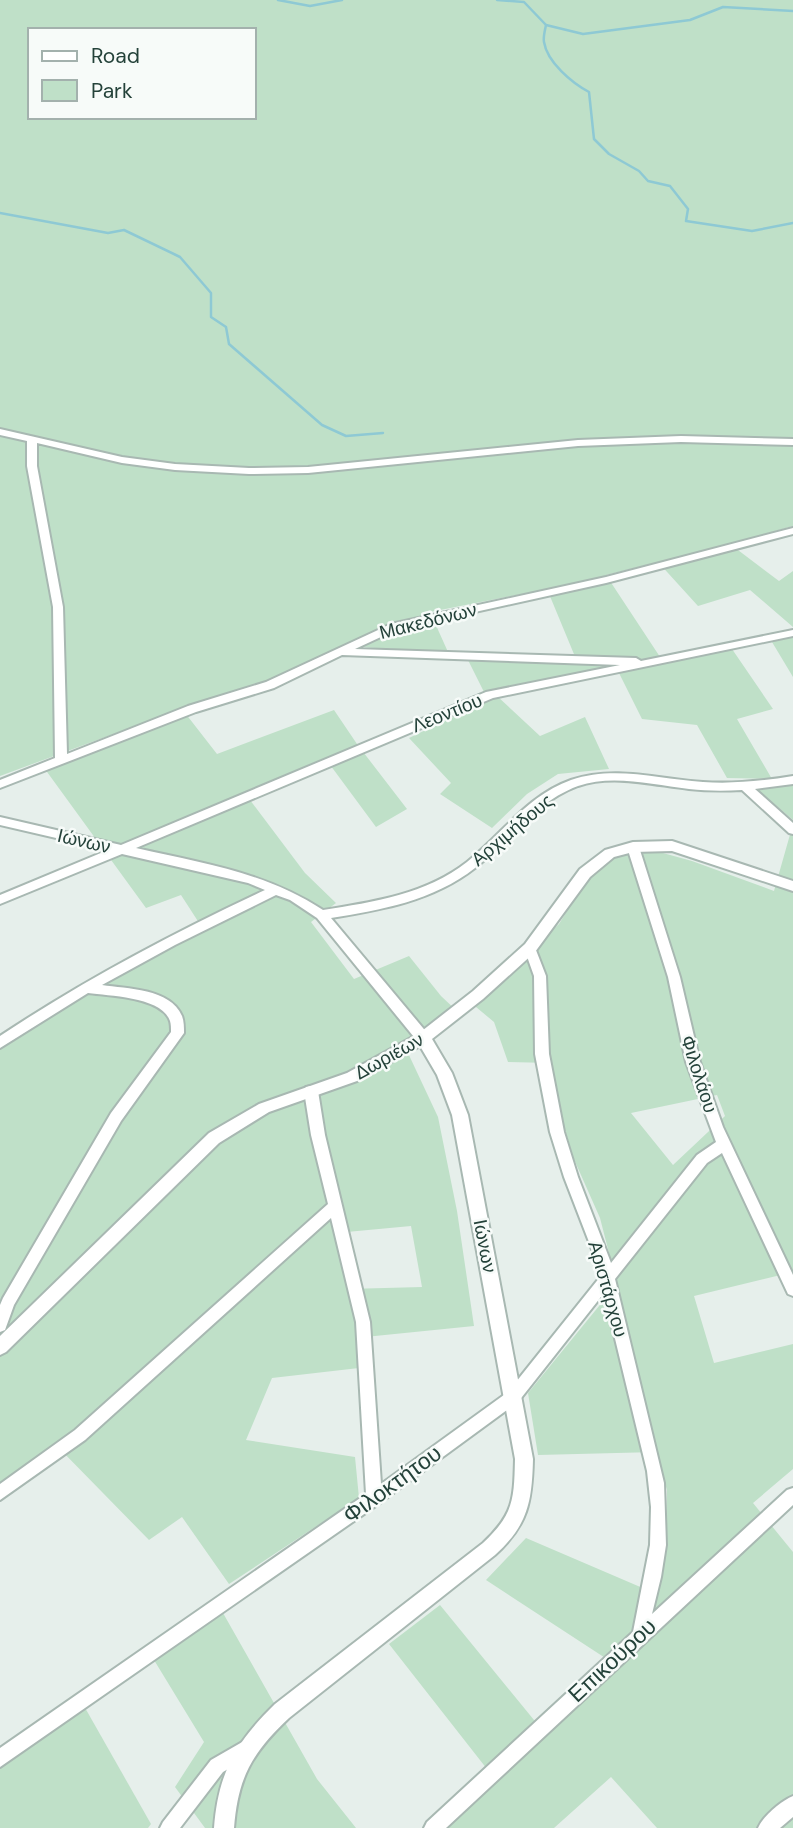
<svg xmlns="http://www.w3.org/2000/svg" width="793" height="1828" font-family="'DM Sans',sans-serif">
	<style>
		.green { fill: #bfe0c8; fill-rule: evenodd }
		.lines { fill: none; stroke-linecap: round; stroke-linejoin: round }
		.stream { stroke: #8ec9d4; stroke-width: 2.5 }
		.minor-casing { stroke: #a8b8b2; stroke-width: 4 }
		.tertiary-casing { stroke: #a8b8b2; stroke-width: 4 }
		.minor { fill: #fff; fill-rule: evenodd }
		.tertiary { fill: #fff; fill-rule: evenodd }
		.labels { text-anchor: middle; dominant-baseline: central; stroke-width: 5; stroke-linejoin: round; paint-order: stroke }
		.street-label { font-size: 19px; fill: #24423a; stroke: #f7fbf9 }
		.near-street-label { font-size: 23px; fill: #24423a; stroke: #f7fbf9 }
	</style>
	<rect width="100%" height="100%" fill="#e6efeb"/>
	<g class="green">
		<path d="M 0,0 L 793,0 L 793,526 L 730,544 L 779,581 L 793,571 L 793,627 L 750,590 L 698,606 L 658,562 L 606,575 L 664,663 L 732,649 L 773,709 L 737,719 L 772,779 L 727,778 L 697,725 L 642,719 L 615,665 L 493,689 L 497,696 L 540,736 L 585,717 L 609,769 L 558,774 L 527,794 L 492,828 L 440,794 L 451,783 L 409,738 L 488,700 L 467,658 L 576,659 L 547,589 L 430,612 L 448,652 L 341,646 L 271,680 L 182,709 L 217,754 L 334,710 L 357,744 L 407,809 L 376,827 L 325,758 L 244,792 L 305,873 L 336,903 L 311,922 L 354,979 L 409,956 L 441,996 L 458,1012 L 408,1053 L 438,1117 L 457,1211 L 474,1326 L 365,1337 L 359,1368 L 272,1378 L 246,1440 L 355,1457 L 359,1498 L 229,1584 L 182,1517 L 149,1540 L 56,1445 L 0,1487 L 0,1049 L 101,983 L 203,929 L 181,895 L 146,908 L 42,765 L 146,722 L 0,776 ZM 30,30 L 254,30 L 254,117 L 30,117 ZM 411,1226 L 422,1287 L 347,1289 L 336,1233 Z"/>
		<polygon points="793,635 793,677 772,642"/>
		<polygon points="793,783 793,820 759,791 759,787"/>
		<path d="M 793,824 L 793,1272 L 694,1296 L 714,1363 L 793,1344 L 793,1469 L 753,1503 L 793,1552 L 793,1828 L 657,1828 L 611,1777 L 554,1828 L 427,1828 L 487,1769 L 389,1644 L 440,1605 L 543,1731 L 616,1665 L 486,1580 L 526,1538 L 652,1592 L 666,1536 L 667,1490 L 656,1452 L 538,1455 L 528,1393 L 617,1284 L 600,1218 L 573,1157 L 556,1099 L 551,1063 L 508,1062 L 494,1022 L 470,1002 L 559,924 L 589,875 L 616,856 L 652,850 L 692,861 L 774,891 ZM 717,1095 L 725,1116 L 673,1165 L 631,1113 Z"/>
		<polygon points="223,1613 317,1779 356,1828 205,1828 175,1787 204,1742 154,1660"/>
		<polygon points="84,1706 151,1824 148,1828 0,1828 0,1763"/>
	</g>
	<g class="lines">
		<g class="stream">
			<polyline points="278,0 310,6 342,0"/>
			<polyline points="497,0 524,2 546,25 583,34 690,20 723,7 793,11"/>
			<path d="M 546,25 C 545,30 543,37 544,42 C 547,62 572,83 589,92 L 594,139 L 609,154 L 639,171 L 648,181 L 670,186 L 688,209 L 686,221 L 752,231 L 793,223"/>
			<polyline points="0,213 108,233 124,230 180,257 211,293 211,317 226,327 229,344 322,425 346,436 383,433"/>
		</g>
		<defs>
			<g id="minor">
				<path d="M 0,429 L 122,457 L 175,464 L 249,468 L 308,467 L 578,440 L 681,436 L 793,439 L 793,445 L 681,442 L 578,446 L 308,473 L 249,474 L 175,470 L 122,463 L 37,443 L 37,466 L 63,607 L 67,754 L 188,706 L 266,682 L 391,624 L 606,577 L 793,528 L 793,534 L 606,583 L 398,629 L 355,649 L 636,658 L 641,661 L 793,630 L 793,636 L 493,698 L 136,848 C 202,863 265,872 323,910 C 374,902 426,894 467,862 C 502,834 528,795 571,780 C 614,765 659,779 703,782 C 733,784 763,781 793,776 L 793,784 L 755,789 L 793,823 L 793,834 L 789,833 L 742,790 C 724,791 707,791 689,789 C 653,785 613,774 578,786 C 535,802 509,841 475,868 C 433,901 381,910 331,918 L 428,1034 L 429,1038 L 428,1042 L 418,1042 L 317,918 L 290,900 L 276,895 L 175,945 L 102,985 C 127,989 170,988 182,1016 C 184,1021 184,1028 184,1033 L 121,1121 L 14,1305 L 5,1330 L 0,1332 L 0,1305 L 3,1298 L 111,1113 L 171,1032 C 171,1028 171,1024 170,1021 C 162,997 110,996 88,993 L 0,1048 L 0,1036 C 84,980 173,933 265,890 L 248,883 L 122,854 L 0,904 L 0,895 L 108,850 L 0,825 L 0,817 L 121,845 L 486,692 L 620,665 L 342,655 L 274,688 L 196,712 L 0,788 L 0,780 L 55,758 L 53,607 L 27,466 L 27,441 L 0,435 Z"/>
				<polygon points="633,843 639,847 680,977 700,1062 723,1127 793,1275 793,1296 788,1294 722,1153 707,1163 615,1279 664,1483 666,1545 661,1577 652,1614 787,1490 793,1488 793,1505 446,1828 424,1828 427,1822 633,1632 650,1545 651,1507 647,1471 604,1293 518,1402 380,1503 0,1767 0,1748 366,1494 356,1322 331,1218 85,1440 0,1500 0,1484 75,1430 328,1204 311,1135 304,1091 306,1087 311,1086 316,1087 318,1091 325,1135 370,1322 381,1484 508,1392 600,1277 596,1260 564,1177 550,1132 535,1054 534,976 524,948 526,945 534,945 546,976 549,1054 564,1132 578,1177 611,1263 697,1155 716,1142 686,1062 668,977 627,847"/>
				<polygon points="244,1741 250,1744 253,1750 250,1756 223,1772 180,1828 160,1828 163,1822 211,1760"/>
				<path d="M 793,1796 L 793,1817 L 780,1828 L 758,1828 C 763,1816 781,1801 793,1796 Z"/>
			</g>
			<path id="tertiary" d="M 672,841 L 793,881 L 793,891 L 672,851 L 633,852 L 614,857 L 590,877 L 535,952 L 483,999 L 432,1039 L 452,1073 L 468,1115 L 533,1459 C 532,1502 528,1525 495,1555 L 289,1718 C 252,1753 238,1777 234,1828 L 214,1828 C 218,1773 236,1742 275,1704 L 483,1543 C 514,1514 514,1499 515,1459 L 452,1115 L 437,1075 L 420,1046 L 357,1081 L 269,1112 L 219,1143 L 6,1352 L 0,1355 L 0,1336 L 209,1133 L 259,1104 L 347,1073 L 418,1034 L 473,991 L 525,944 L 580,869 L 605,850 L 633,842 Z"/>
		</defs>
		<use href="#minor" class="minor-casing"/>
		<use href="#tertiary" class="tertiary-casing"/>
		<use href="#minor" class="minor"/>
		<use href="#tertiary" class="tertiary"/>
	</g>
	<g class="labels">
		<g class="street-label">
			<text transform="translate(428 621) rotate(-14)">Μακεδόνων</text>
			<text transform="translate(447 713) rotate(-22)">Λεοντίου</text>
			<text transform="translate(512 830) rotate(-40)">Αρχιμήδους</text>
			<text transform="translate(84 841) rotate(13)">Ιώνων</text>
			<text transform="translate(389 1056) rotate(-29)">Δωριέων</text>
			<text transform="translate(699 1074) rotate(72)">Φιλολάου</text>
			<text transform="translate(485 1246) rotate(79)">Ιώνων</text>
			<text transform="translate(608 1289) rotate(74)">Αριστάρχου</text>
		</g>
		<g class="near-street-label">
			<text transform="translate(392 1484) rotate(-36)">Φιλοκτήτου</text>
			<text transform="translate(612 1660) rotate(-43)">Επικούρου</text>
		</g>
	</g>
	<rect x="28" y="28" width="228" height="91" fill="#f7fbf9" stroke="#a3b1ad" stroke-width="2"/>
	<rect x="42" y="51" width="35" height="10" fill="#ffffff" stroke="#a3b1ad" stroke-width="2"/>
	<text x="91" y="63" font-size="21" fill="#24423a">Road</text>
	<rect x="42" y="80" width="35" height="21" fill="#bfe0c8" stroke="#a3b1ad" stroke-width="2"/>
	<text x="91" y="98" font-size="21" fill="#24423a">Park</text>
</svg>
